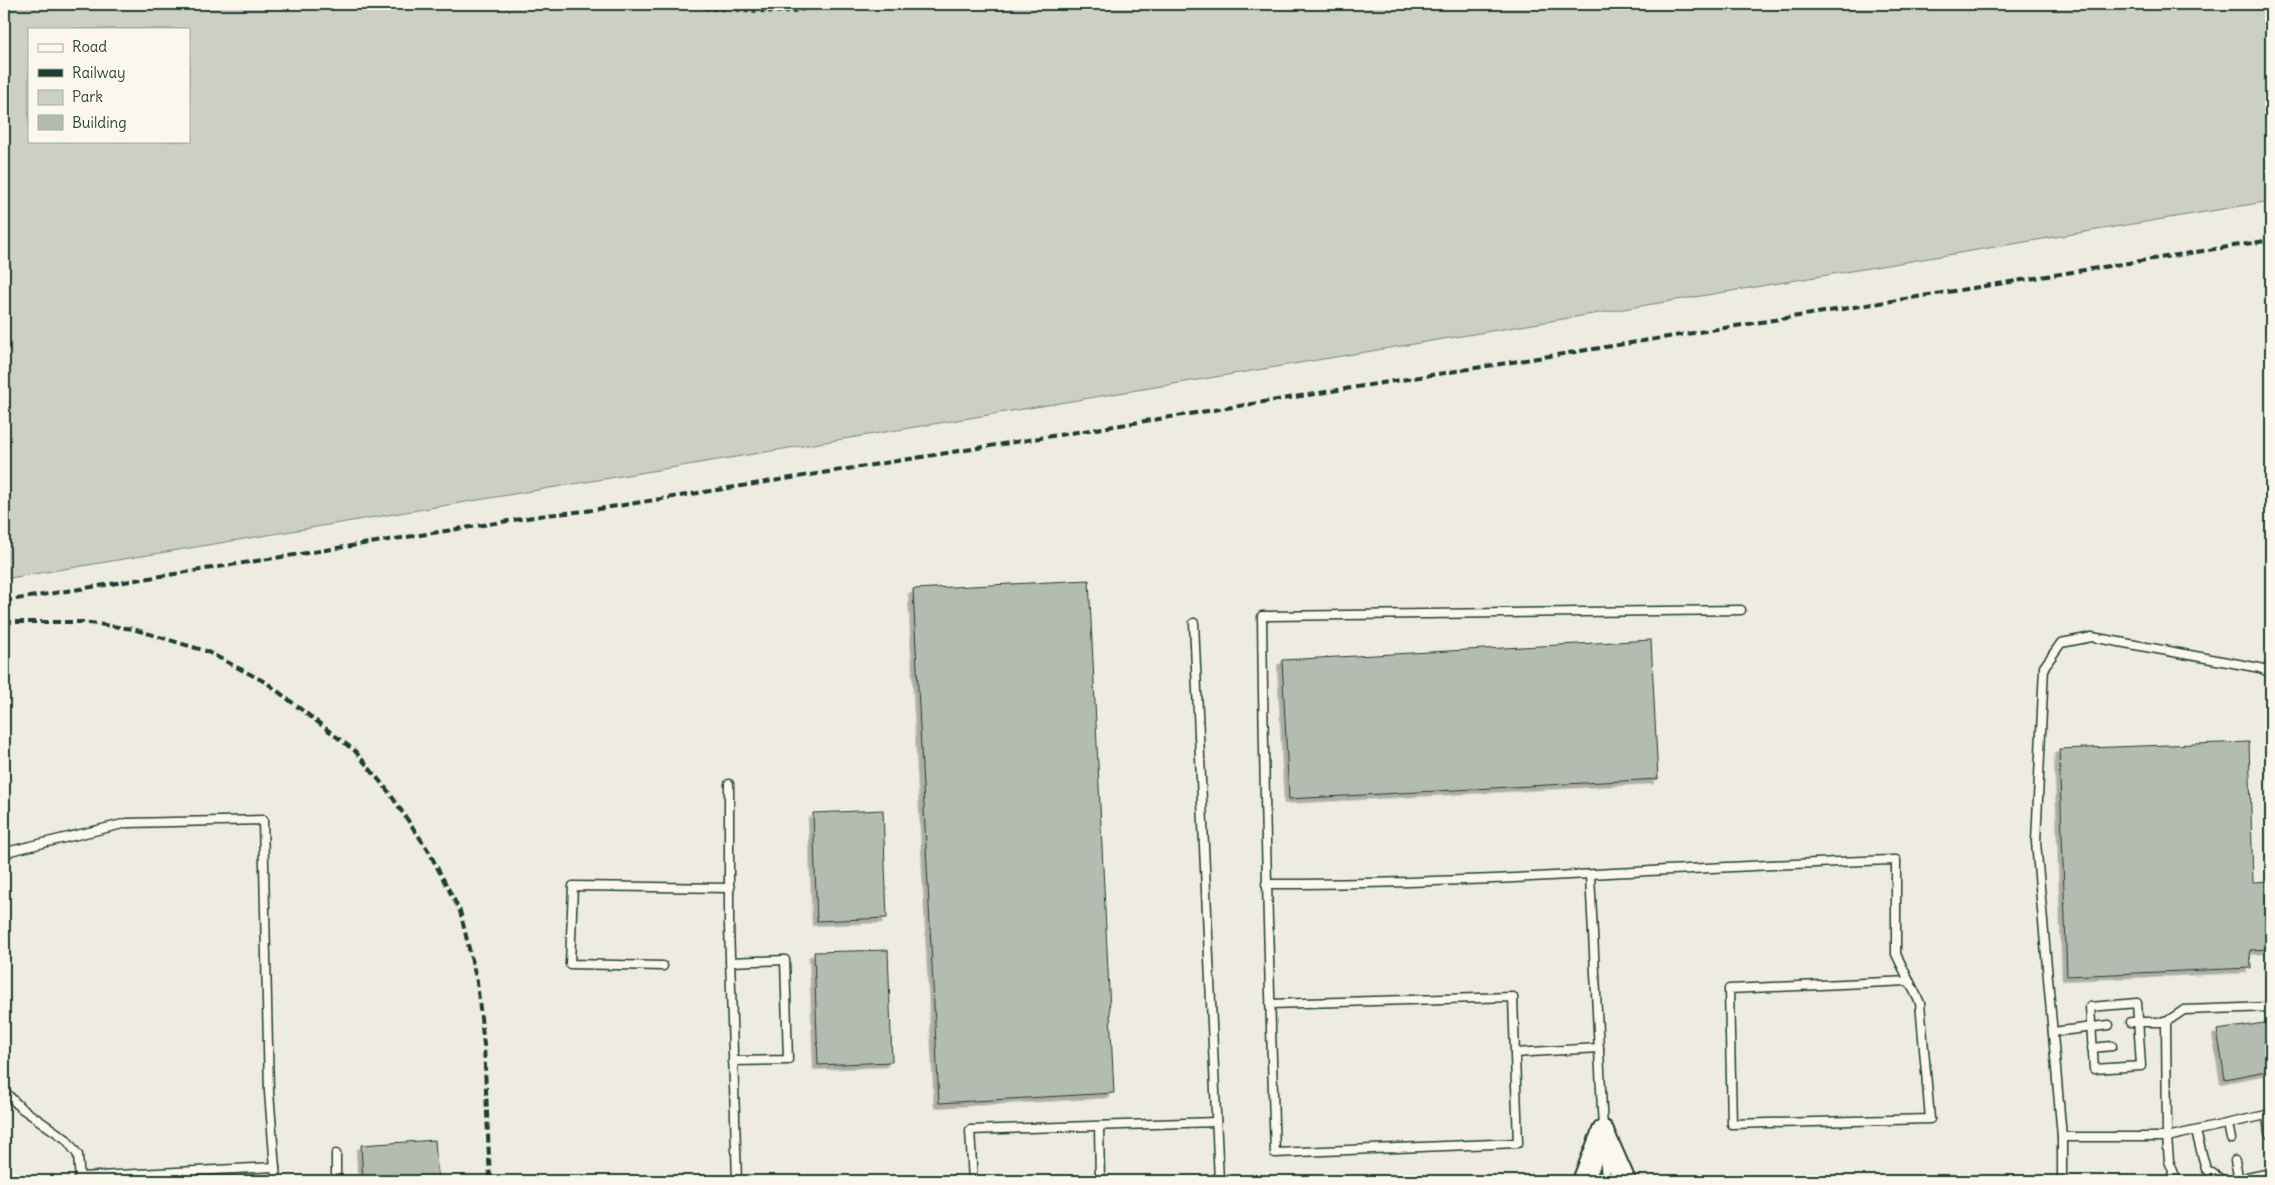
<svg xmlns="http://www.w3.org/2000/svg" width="2275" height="1185" font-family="Delius,sans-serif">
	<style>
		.green { fill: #cbcfc4; stroke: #75867c; fill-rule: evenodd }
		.building { fill: #b4bbb0; stroke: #1f3d34; filter: url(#shadow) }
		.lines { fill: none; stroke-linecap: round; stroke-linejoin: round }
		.service-casing { stroke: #1f3d34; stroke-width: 11 }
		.tertiary-casing { stroke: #1f3d34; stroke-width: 24 }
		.path { stroke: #1f3d34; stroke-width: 3; stroke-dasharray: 4 4; stroke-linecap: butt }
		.service { stroke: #fbf7ec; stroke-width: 8 }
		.tertiary { stroke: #fbf7ec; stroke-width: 20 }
		.rail { stroke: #1f3d34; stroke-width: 4; stroke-dasharray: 8 4; stroke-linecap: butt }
	</style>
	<defs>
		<filter id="shadow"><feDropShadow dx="-4.5" dy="4.5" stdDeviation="0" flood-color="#0004"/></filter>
	</defs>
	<rect width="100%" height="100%" fill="#eeece1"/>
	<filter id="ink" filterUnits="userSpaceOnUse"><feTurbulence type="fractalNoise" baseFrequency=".02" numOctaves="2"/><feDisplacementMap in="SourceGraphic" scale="10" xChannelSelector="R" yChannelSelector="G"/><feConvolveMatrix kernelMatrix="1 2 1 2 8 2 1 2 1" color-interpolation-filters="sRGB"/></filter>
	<g filter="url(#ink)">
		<path class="green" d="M 4,4 L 2271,4 L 2271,201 L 4,579 ZM 29,29 L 189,29 L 189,141 L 29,141 Z"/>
		<g class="building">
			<polygon points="1089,580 1114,1093 939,1103 913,589"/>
			<polygon points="1651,640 1658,779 1289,799 1282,660"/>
			<polygon points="2249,742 2253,882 2271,881 2271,949 2250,950 2251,968 2067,976 2059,749"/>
			<polygon points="883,810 887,918 817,921 813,813"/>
			<polygon points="888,950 892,1062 818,1065 814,952"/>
			<polygon points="2271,1022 2271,1070 2225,1079 2217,1030"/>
			<polygon points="435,1140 438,1181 363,1181 361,1145"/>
		</g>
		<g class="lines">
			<defs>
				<g id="service">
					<polyline points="1194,623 1219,1181"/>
					<polyline points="729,784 729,925 737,1181"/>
					<polyline points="4,857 10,851 127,823 263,820 269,1092 276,1181"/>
					<polyline points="1590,875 1603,1129"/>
					<path d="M 1266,884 C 1476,885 1686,866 1896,860 L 1896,954 L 1920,1003 L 1930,1119 L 1732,1124 L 1729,989 L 1909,981"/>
					<polyline points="730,962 785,960 788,1060 733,1061"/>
					<polyline points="663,966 570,964 573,886 730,888"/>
					<polygon points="2137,1003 2141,1066 2094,1069 2090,1007"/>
					<path d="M 1270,1004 L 1513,997 L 1518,1143 L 1275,1153 C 1269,974 1264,795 1262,616 L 1741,610"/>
					<polyline points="2131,1022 2166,1022"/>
					<polyline points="2053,1032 2109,1025"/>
					<polyline points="2092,1048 2112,1046"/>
					<polyline points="1515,1053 1599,1048"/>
					<polyline points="4,1091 21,1108 66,1139 78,1155 80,1181"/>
					<polyline points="2267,1115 2269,1133"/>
					<polyline points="2228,1124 2231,1139"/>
					<polyline points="1099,1126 1100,1181"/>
					<polyline points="2196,1132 2206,1169 2224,1181"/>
					<polyline points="2062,1137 2167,1137 2271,1114"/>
					<polyline points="1604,1151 1606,1181"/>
					<polyline points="2235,1161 2239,1180"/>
					<polyline points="79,1177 275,1167"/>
					<polyline points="336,1181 336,1154"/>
					<polyline points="973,1181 970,1130 1216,1122"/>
					<polyline points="2062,1181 2062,1137 2036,842 2044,667 2061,643 2092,637 2260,668 2271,673"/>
					<polyline points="2177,1181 2169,1161 2167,1137 2166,1022 2184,1010 2271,1007"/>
					<polyline points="2232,1181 2271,1173"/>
				</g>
				<g id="tertiary">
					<polyline points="1603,1131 1625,1181"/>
					<polyline points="1583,1181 1603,1131"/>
				</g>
			</defs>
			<use href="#service" class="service-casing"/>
			<use href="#tertiary" class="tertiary-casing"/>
			<polyline class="path" points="681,4 709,9 770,12 792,12 831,4"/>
			<use href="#service" class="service"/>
			<use href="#tertiary" class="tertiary"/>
			<g class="rail">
				<polyline points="4,601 546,515 586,511 2271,240"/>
				<polyline points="4,622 83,622 133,629 206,651 267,683 355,751 388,791 428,850 460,911 477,982 484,1045 490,1181"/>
			</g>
		</g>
	</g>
	<rect width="2275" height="1185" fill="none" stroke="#fbf7ec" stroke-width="20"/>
	<rect x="10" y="10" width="2255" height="1165" fill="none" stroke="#1f3d34" stroke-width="2" filter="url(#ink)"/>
	<rect x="28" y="28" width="162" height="115" fill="#fbf7ec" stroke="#a3ada2"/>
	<rect x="38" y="44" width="25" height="8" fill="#fbf7ec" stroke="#a3ada2"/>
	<text x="72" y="52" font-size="15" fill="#1f3d34">Road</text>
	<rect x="38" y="69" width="25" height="8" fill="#1f3d34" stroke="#a3ada2"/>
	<text x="72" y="78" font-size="15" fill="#1f3d34">Railway</text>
	<rect x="38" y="90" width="25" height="15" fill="#cbcfc4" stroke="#a3ada2"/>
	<text x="72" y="102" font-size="15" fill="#1f3d34">Park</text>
	<rect x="38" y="115" width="25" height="15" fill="#b4bbb0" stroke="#a3ada2"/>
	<text x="72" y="128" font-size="15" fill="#1f3d34">Building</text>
</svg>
